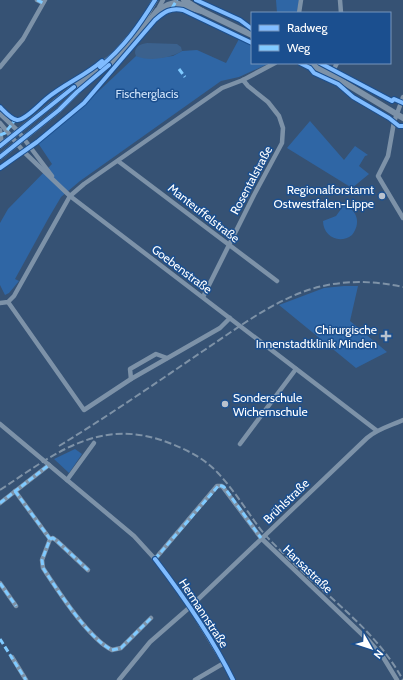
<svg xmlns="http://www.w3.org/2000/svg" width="403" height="680" font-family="Cabin,sans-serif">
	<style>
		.green { fill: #2f66a5 }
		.water { fill: #3b618d }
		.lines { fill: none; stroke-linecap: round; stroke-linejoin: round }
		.minor { stroke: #7d92a8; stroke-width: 4.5 }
		.tertiary { stroke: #7d92a8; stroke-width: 6 }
		.rail { stroke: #7e92a7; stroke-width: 2; stroke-dasharray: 7 3; stroke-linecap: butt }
		.quiet { stroke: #80caff; stroke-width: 3; stroke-dasharray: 6 3; stroke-linecap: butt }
		.cycleway-casing { stroke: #1b4f8f; stroke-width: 6 }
		.cycleway { stroke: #80bcff; stroke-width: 4 }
		.poi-dot { fill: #b9c2ce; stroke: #1b4f8f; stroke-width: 1.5 }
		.labels { text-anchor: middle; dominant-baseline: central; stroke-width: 3; stroke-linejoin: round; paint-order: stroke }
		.park-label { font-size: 12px; fill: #cfe3fa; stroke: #1b4f8f }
		.street-label { font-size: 12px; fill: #fff; stroke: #1b4f8f }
		.poi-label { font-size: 12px; fill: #fff; stroke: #1b4f8f; text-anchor: end }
	</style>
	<rect width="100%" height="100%" fill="#365274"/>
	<g class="green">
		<polygon points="276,0 299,0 297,13 277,13"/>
		<polygon points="239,39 252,45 252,63 270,63 239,77 221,81 80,181 61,197 48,219 15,279 19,281 9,293 5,295 0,285 0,223 8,209 52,164 38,143 85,104 136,56 156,58 173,56 182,51 197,50 226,63"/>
		<polygon points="310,121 344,160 355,146 368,155 365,156 359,166 369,174 352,188 287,148"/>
		<path d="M 344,205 C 358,210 361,224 352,235 C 339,245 323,236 323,221 L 336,216 Z"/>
		<polygon points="344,286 358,286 350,321 387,352 356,368 279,305 324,288"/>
		<polygon points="75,449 82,454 69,473 54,459"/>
	</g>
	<path class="water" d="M 147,43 L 177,44 L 181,47 L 182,51 C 170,58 149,62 136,56 L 135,53 C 135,46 141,44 147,43 Z"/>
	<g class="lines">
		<g class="minor">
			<polyline points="37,0 43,3"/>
			<polyline points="340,0 341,13"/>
			<polyline points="157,11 163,0"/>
			<polyline points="299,13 301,0"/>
			<polyline points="0,67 23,39 45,0"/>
			<polyline points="331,75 337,63"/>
			<polyline points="403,97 394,122 388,156 378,176 403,218"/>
			<polyline points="0,114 18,131 52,176"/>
			<polyline points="0,123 24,152 70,196 376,430"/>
			<polyline points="0,130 2,145"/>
			<polyline points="118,161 277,281"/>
			<polyline points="203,297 254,195 282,143 283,128 279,116 268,102 248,86 243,80"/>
			<polyline points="8,302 84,410 131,379 220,328 230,318"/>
			<polyline points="0,303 8,302 14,296 70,196 84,184 222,88 243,80 275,63"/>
			<polyline points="131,379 130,369 156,354 167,358"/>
			<polyline points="0,424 134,536 155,559 190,607 224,663 233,680"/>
			<polyline points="240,444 296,369"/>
			<polyline points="67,480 94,443"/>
			<path d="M 15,491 L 50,539 L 42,560 L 43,568 C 58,591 89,639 112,650 L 121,648 L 151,618"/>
			<polyline points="0,503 49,465"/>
			<polyline points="50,539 53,538 57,541 88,570"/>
			<polyline points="155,559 217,486 222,486 261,538 369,641 383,657 397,680"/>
			<polyline points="0,583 16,606"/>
			<polyline points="12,657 26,680"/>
			<path d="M 119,680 L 150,642 L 190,607 L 367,438 C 377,429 390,426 403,420"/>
			<polyline points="195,680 224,663"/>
		</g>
		<g class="tertiary">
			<polyline points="184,0 202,11 252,35"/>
			<polyline points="308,63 340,80 403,118"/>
			<polyline points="0,146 115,54 142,23 155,0"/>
			<polyline points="0,157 59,110 87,82 111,63 134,40 157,11 168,5 175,3 202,11"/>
		</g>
		<g class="rail">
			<path d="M 59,446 C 108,416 156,383 203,351 C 236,329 270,303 308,290 C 339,280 371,280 403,287"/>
			<path d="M 0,490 C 56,453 101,415 172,444 C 189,451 205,459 218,473 C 233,489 245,508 258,526 C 266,537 277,547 287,557 C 326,596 376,630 403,680"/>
		</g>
		<g class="quiet">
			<polyline points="37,0 43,3"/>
			<polyline points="172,8 177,0"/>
			<polyline points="179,69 185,77"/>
			<polyline points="0,135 5,133 15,120"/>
			<path d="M 15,491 L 50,539 L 42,560 L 43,568 C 58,591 89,639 112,650 L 121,648 L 151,618"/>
			<polyline points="0,503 49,465"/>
			<polyline points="50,539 53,538 57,541 88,570"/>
			<polyline points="155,559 219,485 224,487 261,538"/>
			<polyline points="0,583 16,606"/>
			<polyline points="0,639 26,680"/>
		</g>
		<defs>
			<g id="cycleway">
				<polyline points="196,0 240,20 252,29"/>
				<polyline points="300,63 310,68 314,73 338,84 353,97 389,118 399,126 403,126"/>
				<polyline points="320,63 392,101 394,99 403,103"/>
				<path d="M 100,67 C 124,47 139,26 155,0"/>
				<path d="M 0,107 C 4,111 11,119 17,120 C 24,121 40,104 46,99 C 64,84 85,76 102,61"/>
				<polyline points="0,146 74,87"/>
				<polyline points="0,157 59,110 77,92 109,65"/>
				<path d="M 0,168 L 37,142 L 84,103 L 155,20 C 164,12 171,7 183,10 L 252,43"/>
				<path d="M 155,559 C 184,597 212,637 233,680"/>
			</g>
		</defs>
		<use href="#cycleway" class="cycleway-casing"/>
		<use href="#cycleway" class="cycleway"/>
	</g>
	<g class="poi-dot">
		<circle cx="382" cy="196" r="4"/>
		<path d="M384 330h4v4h4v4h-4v4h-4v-4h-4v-4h4z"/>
		<circle cx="225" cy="404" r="4"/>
	</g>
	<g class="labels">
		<g class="park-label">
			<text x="147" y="93">Fischerglacis</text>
		</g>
		<g class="street-label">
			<text transform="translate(251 180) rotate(-62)">Rosentalstraße</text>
			<text transform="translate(204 213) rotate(38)">Manteuffelstraße</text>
			<text transform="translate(182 269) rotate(37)">Goebenstraße</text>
			<text transform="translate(286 501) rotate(-44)">Brühlstraße</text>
			<text transform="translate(308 569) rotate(44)">Hansastraße</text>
			<text transform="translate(204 613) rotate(57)">Hermannstraße</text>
		</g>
		<g class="poi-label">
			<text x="374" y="189">Regionalforstamt<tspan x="374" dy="14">Ostwestfalen-Lippe</tspan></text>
			<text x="377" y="329">Chirurgische<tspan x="377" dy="14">Innenstadtklinik Minden</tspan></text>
			<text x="233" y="397" text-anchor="start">Sonderschule<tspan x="233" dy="14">Wichernschule</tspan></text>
		</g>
	</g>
	<rect x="251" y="12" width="140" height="52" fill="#1b4f8f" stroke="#7695bc"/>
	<rect x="259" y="25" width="20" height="6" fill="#80bcff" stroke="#7695bc"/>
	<text x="287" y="32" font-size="12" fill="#ffffff">Radweg</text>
	<rect x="259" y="45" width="20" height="6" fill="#80caff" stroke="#7695bc"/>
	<text x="287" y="52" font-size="12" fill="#ffffff">Weg</text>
	<g transform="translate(371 648) rotate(129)" stroke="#1b4f8f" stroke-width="3" paint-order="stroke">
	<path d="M0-3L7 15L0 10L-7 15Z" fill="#ffffff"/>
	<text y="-6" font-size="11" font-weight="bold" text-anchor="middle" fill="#ffffff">N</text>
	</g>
</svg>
